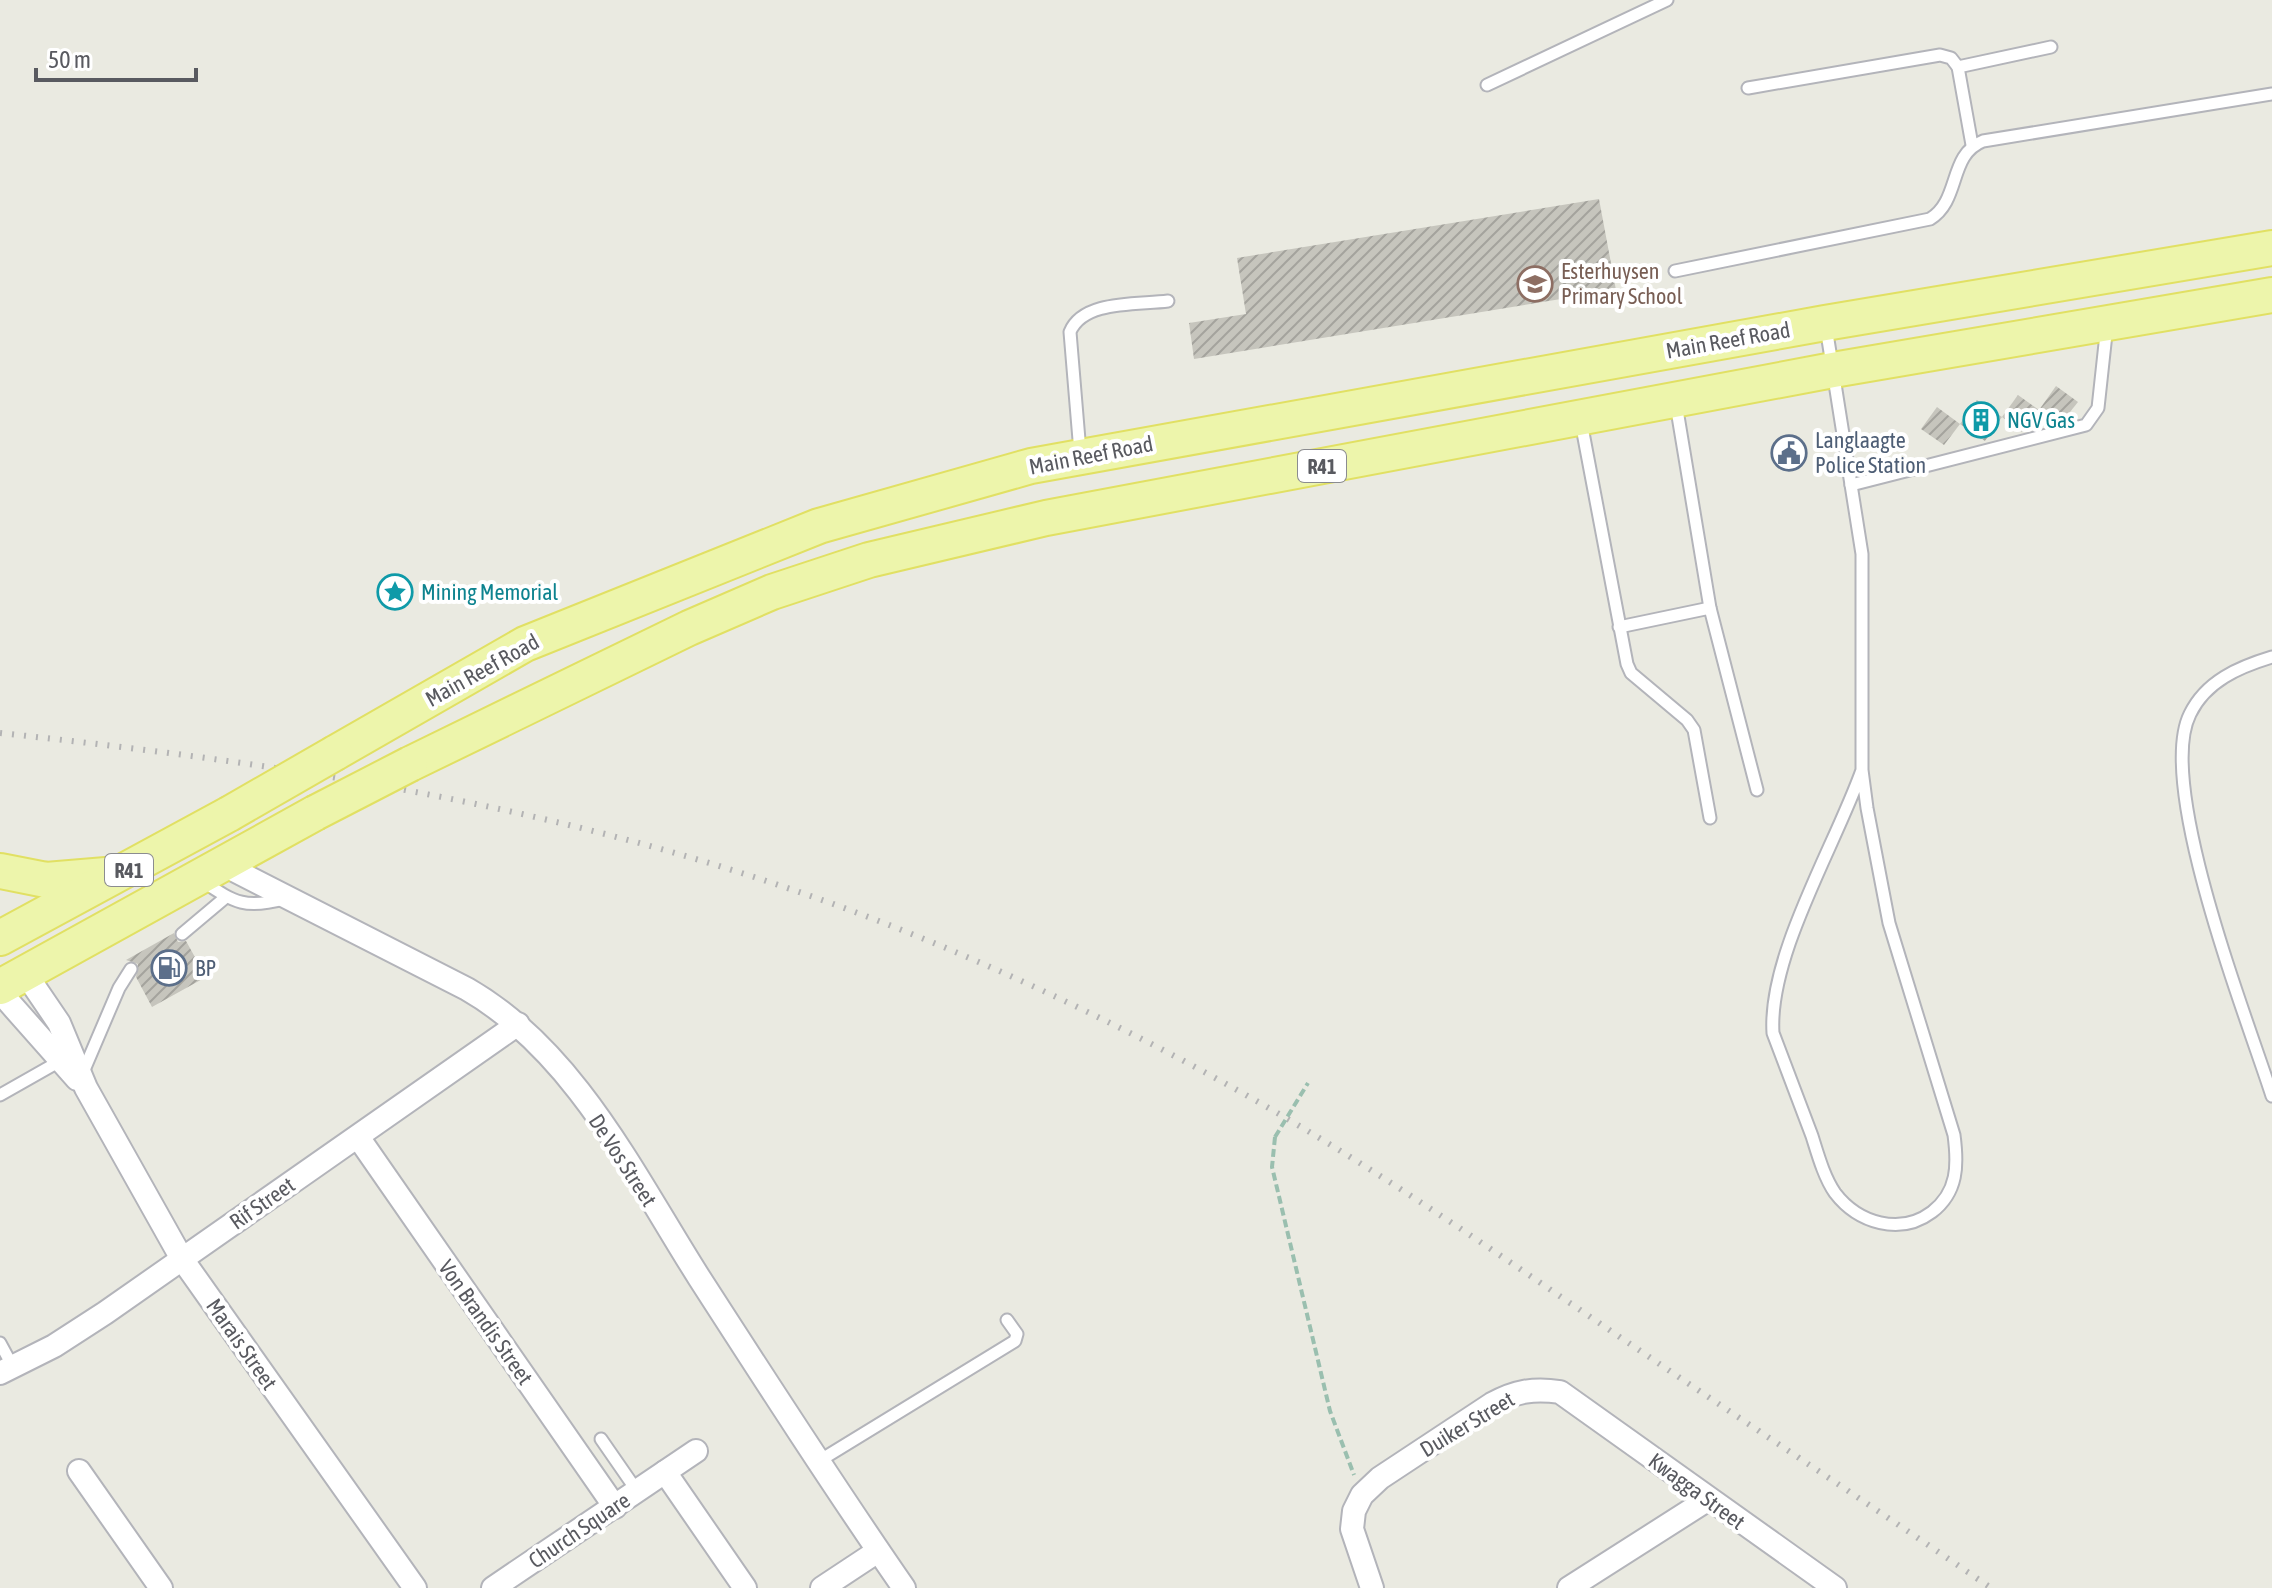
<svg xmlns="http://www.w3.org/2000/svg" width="2272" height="1588" font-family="'Asap Condensed',sans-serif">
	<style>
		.building { fill: url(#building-hatch) }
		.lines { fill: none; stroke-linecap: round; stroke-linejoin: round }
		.lane-casing { stroke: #b3b4ba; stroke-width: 15 }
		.street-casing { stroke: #b3b4ba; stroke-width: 26 }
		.primary-casing { stroke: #e1e063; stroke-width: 38 }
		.path { stroke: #9abfaf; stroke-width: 4; stroke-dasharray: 8 4; stroke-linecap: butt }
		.lane { stroke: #fff; stroke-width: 11 }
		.street { stroke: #fff; stroke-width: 22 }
		.primary { stroke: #edf5ab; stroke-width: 34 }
		.rail { stroke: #b3b3b4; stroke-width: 6; stroke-dasharray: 2 10; stroke-linecap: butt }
		.primary-bridge-casing { stroke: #e1e063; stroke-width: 38; stroke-linecap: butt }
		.path-bridge { stroke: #9abfaf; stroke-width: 4; stroke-dasharray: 8 4; stroke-linecap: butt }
		.primary-bridge { stroke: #edf5ab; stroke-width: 34 }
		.labels { text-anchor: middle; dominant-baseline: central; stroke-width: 8; stroke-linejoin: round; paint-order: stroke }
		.shield { fill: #fff; stroke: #8b8c90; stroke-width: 2 }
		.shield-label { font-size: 20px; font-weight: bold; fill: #595a60 }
		.education-label { font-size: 22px; fill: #785e54; stroke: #fff; text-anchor: start }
		.street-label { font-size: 22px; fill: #595a60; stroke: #fff }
		.culture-label { font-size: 22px; fill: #0d838f; stroke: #fff; text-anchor: start }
		.service-label { font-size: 22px; fill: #4e5e75; stroke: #fff; text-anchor: start }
	</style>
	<defs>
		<pattern id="building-hatch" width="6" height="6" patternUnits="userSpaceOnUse" patternTransform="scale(2)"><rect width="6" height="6" fill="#c6c5bd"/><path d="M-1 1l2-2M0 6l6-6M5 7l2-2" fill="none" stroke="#a4a39d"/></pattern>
	</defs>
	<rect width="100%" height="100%" fill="#eaeae1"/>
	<g class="building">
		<polygon points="1599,199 1616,290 1194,359 1189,323 1246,314 1237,258"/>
		<polygon points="2056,386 2078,402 2062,422 2057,424 2039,410"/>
		<polygon points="2018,395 2039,410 2022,432 2002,417"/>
		<polygon points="1977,400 2002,417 1985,441 1960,424"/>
		<polygon points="1937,407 1960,424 1944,445 1921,429"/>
		<polygon points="174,933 178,942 186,941 206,977 152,1007 136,977 138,964 126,960"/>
	</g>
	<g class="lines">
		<defs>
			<g id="lane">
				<polyline points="1487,85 1667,0"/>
				<polyline points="1748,88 1940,55 1951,58 1958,67"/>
				<polyline points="1972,145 1958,67 2051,47"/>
				<path d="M 1675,271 L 1930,219 C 1961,200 1948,155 1983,141 L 2272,94"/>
				<path d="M 1826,327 L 1862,554 L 1862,770 L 1867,808 L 1889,923 L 1954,1135 C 1958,1165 1958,1192 1932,1212 C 1900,1236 1858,1223 1835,1193 C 1824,1177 1818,1155 1812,1136 C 1799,1102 1786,1068 1773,1033 C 1768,956 1835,846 1862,770"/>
				<polyline points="1676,404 1710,608 1757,790"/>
				<polyline points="1581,422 1627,664 1631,673 1687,720 1694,730 1710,818"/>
				<path d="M 1080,452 L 1070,332 C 1083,300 1137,305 1168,301"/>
				<polyline points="1851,485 2086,425 2098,408 2107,325"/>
				<polyline points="1619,627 1710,608"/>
				<path d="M 2272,657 C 2239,667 2206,681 2190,714 C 2155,784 2247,1018 2272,1096"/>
				<path d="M 204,882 C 235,903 246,909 284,899"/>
				<polyline points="182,934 226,897"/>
				<polyline points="81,1077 119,988 131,969"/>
				<polyline points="0,1095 60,1061"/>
				<polyline points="0,1343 13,1367"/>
				<polyline points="601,1439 637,1491"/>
				<polyline points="819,1461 1015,1341 1017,1334 1007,1320"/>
			</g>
			<g id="street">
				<path d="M 220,863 L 467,989 C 575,1051 635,1177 700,1279 C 767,1383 834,1487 904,1588"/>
				<polyline points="25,973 59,1023 86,1088 182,1259 415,1588"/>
				<polyline points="0,992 77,1079"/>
				<polyline points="358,1137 615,1507"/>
				<polyline points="0,1373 54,1346 105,1313 518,1024"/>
				<polyline points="79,1471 161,1588"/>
				<polyline points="665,1472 745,1588"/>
				<polyline points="493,1588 696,1451"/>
				<polyline points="822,1588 878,1551"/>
				<path d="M 1372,1588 L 1352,1529 L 1354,1511 L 1362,1495 L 1380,1478 L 1492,1404 C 1516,1391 1534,1388 1560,1392 L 1835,1588"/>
				<polyline points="1569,1588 1707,1500"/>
			</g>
			<g id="primary">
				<polyline points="335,753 525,644 819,526 1031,466 1825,323 2272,248"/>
				<polyline points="410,764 689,628 772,592 869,560 1046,518 1833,370 2272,295"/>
				<polyline points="0,871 46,880 106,875"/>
				<polyline points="0,938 229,814"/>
				<polyline points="0,987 315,813"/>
			</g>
		</defs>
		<use href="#lane" class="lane-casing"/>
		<use href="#street" class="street-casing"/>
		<use href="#primary" class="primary-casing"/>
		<polyline class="path" points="1275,1137 1272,1167 1330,1411 1354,1475"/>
		<use href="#lane" class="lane"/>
		<use href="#street" class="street"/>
		<use href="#primary" class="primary"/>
		<path class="rail" d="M 0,733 C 306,766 595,811 884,923 C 1010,972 1135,1032 1253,1099 C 1384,1173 1509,1262 1633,1346 C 1752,1427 1872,1506 1991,1588"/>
		<defs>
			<g id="primary-bridge">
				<polyline points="315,813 410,764"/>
				<polyline points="229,814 335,753"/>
			</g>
		</defs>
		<use href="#primary-bridge" class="primary-bridge-casing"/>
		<polyline class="path-bridge" points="1275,1137 1308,1083"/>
		<use href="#primary-bridge" class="primary-bridge"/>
	</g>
	<defs>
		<symbol id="school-ring" viewBox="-11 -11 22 22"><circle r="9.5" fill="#fff" stroke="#8d6e63" stroke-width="1.5"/><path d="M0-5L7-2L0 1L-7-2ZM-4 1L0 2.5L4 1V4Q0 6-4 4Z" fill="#8d6e63"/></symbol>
		<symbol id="building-ring" viewBox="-11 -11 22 22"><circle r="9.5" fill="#fff" stroke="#0f9aa8" stroke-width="1.5"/><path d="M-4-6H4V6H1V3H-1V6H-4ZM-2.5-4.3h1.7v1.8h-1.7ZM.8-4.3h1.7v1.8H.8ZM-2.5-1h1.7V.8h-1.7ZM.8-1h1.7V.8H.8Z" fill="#0f9aa8"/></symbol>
		<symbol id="civic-ring" viewBox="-11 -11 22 22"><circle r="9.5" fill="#fff" stroke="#5c6f8a" stroke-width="1.5"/><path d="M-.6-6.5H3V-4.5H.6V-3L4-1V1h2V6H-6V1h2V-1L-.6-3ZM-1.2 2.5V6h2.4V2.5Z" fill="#5c6f8a"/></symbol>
		<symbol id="sight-ring" viewBox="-11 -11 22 22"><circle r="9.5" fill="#fff" stroke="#0f9aa8" stroke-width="1.5"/><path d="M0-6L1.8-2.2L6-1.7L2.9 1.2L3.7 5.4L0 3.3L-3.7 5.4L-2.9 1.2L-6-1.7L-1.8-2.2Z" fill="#0f9aa8"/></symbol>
		<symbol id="fuel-ring" viewBox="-11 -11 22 22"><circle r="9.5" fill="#fff" stroke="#5c6f8a" stroke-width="1.5"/><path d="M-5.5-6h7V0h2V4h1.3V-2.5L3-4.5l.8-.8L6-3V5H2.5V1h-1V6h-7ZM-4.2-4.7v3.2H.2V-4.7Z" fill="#5c6f8a"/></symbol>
	</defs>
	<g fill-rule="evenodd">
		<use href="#school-ring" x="1515" y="264" width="40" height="40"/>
		<use href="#building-ring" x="1961" y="400" width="40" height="40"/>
		<use href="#civic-ring" x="1769" y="433" width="40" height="40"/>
		<use href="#sight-ring" x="375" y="572" width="40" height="40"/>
		<use href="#fuel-ring" x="149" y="948" width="40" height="40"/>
	</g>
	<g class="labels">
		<g class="shield">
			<rect x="1298" y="450" width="48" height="32" rx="6"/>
			<rect x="105" y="854" width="48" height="32" rx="6"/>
		</g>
		<g class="shield-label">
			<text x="1322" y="466">R41</text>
			<text x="129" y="870">R41</text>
		</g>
		<g class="education-label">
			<text x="1561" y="271">Esterhuysen<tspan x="1561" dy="25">Primary School</tspan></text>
		</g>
		<g class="street-label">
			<text transform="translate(1728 340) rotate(-10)">Main Reef Road</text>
			<text transform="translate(1091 455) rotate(-11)">Main Reef Road</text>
			<text transform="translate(482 670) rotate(-29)">Main Reef Road</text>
			<text transform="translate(623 1160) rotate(57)">De Vos Street</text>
			<text transform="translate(262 1203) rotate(-35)">Rif Street</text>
			<text transform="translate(486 1322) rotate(55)">Von Brandis Street</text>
			<text transform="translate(242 1344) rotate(55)">Marais Street</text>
			<text transform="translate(1467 1424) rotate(-31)">Duiker Street</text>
			<text transform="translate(1697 1491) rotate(36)">Kwagga Street</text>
			<text transform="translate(579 1530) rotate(-34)">Church Square</text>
		</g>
		<g class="culture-label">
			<text x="2007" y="420">NGV Gas</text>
			<text x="421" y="592">Mining Memorial</text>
		</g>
		<g class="service-label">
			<text x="1815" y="440">Langlaagte<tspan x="1815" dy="25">Police Station</tspan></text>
			<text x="195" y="968">BP</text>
		</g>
	</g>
	<path d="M36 68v12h160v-12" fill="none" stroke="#595a60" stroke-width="4"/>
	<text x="48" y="68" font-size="24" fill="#595a60" stroke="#ffffff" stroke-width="6" paint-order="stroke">50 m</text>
</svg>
